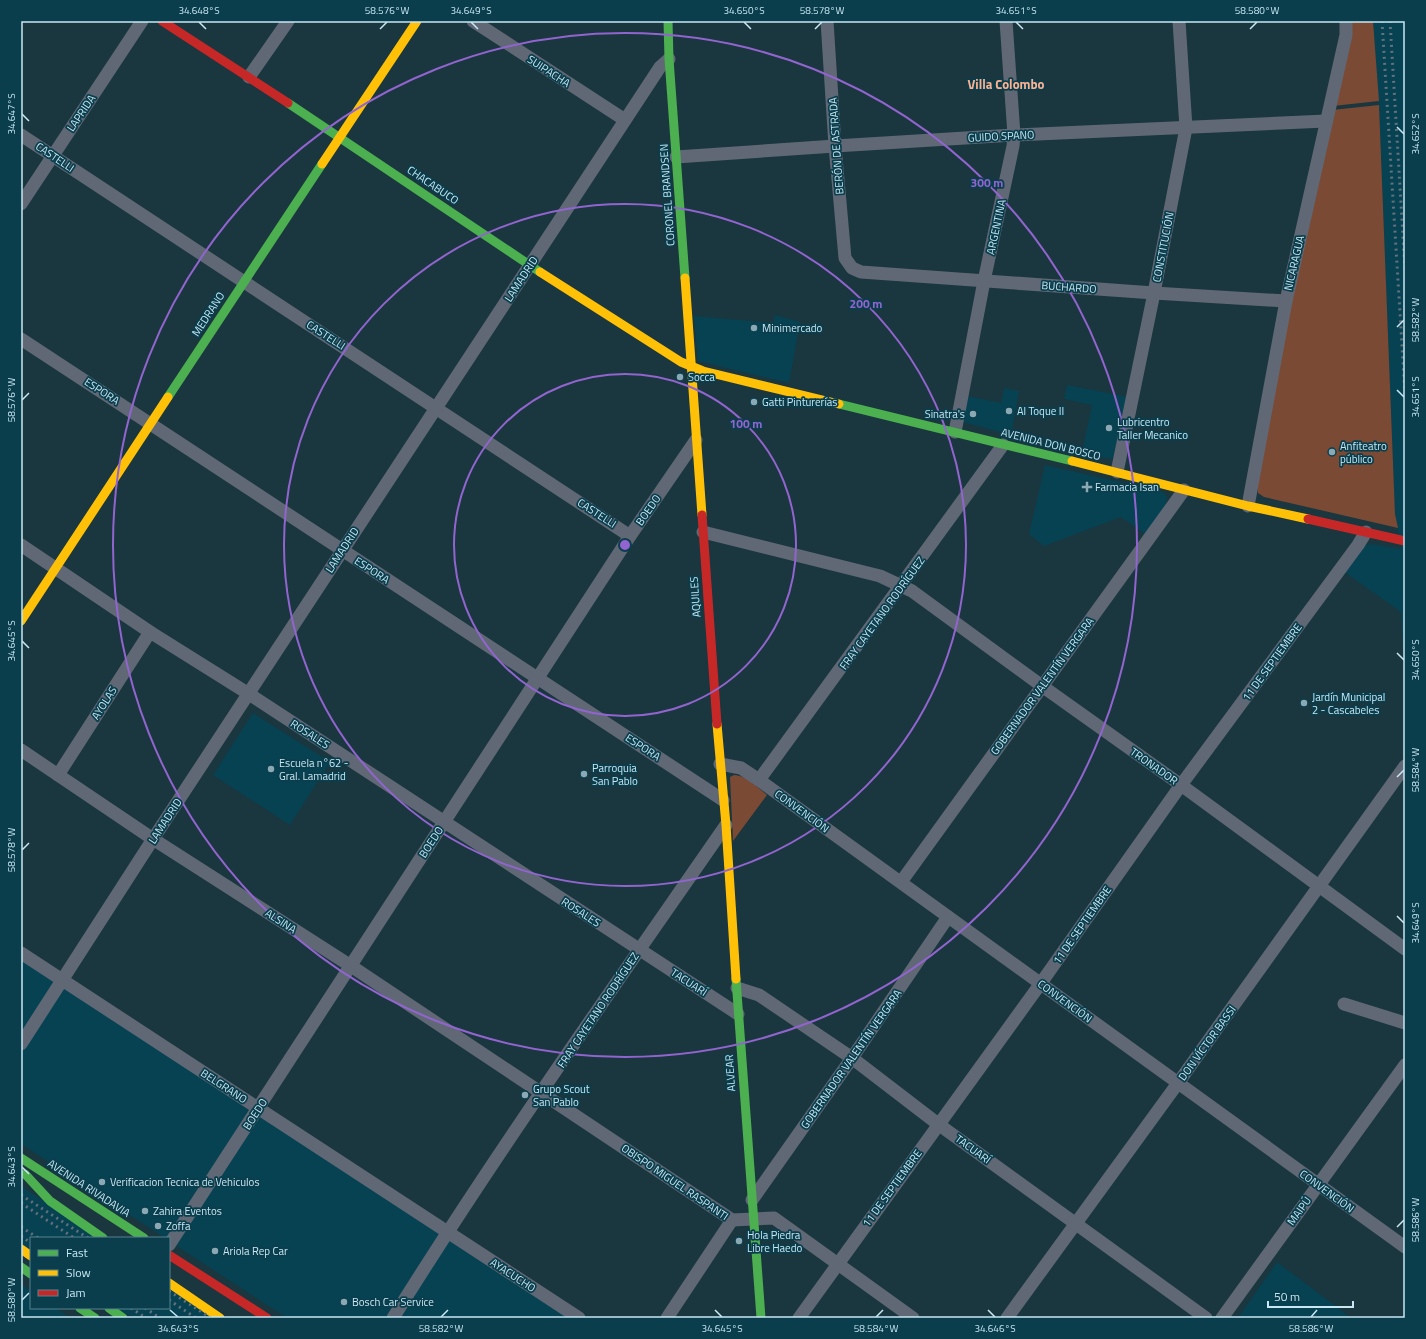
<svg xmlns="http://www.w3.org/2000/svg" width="1426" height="1339" font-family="'Titillium Web',sans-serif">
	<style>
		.built { fill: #074253 }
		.green { fill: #7a4a34 }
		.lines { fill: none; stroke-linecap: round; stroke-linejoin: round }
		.street { stroke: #606875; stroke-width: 13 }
		.fast { stroke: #4caf50; stroke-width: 9 }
		.slow { stroke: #ffc107; stroke-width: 9 }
		.jam { stroke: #c62828; stroke-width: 9 }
		.rail { stroke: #64707a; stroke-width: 3; stroke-dasharray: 2 4; stroke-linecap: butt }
		.ticks { fill: none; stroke: #c8e7f3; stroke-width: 1.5 }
		.ring { fill: none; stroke: #9264cf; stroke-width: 2 }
		.poi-dot { fill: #8ba9b4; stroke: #0b3e4d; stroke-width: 1.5 }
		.labels { text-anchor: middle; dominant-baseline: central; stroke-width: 3.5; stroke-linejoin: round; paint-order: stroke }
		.street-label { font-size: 11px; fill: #c8e7f3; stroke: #0b3e4d }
		.poi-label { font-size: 11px; fill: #c8e7f3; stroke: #0b3e4d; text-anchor: start }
		.quarter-label { font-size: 13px; font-weight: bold; fill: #fdb191; stroke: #0b3e4d }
		.centre { fill: #9264cf; stroke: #0b3e4d; stroke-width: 2 }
		.ring-label { font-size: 12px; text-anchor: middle; font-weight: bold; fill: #9264cf; stroke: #0b3e4d; stroke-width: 3.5; stroke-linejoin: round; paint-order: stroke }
		.neatline { fill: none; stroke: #c8e7f3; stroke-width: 1.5 }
		.ticks-label { font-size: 10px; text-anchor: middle; fill: #c8e7f3 }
	</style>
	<rect width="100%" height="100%" fill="#1a363e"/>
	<g class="built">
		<polygon points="1373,21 1405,21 1405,688 1401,612 1343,571 1366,545 1372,544 1401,549 1395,514 1379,105"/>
		<polygon points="774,315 800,322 789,383 698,361 694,316 774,323"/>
		<polygon points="1067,385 1128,397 1113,458 1110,459 1082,452 1092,405 1064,399"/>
		<polygon points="1004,388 1019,391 1011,435 963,422 967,396 1001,403"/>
		<polygon points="1045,465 1163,492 1167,497 1166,506 1145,534 1121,517 1044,546 1029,534"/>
		<polygon points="253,713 330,762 290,825 213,775"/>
		<polygon points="21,958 574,1318 287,1318 169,1241 169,1238 165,1238 21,1144"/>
		<polygon points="21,1186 100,1238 31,1238 31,1252 21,1246"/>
		<polygon points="1277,1262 1333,1304 1351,1318 1238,1318"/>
		<polygon points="169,1283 223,1318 133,1318 117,1308 169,1308"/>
		<polygon points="21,1284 31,1291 31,1308 56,1308 70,1318 21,1318"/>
	</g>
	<g class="green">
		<polygon points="1349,21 1373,21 1379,101 1333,106"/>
		<polygon points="1379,105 1395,514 1398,528 1264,497 1258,493 1257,485 1293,286 1332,110"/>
		<path d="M 734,775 C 746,775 758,788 767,795 L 733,841 L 730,777 Z"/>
	</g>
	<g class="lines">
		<g class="street">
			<polyline points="473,21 625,120"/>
			<polyline points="827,21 835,146 845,258 852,268 861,272 1154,293 1286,301"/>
			<polyline points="249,77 288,21"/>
			<polyline points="21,135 630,536"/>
			<polyline points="676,157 835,146 1014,135 1326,121"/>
			<polyline points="21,204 142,21"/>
			<polyline points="21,339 723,800"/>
			<polyline points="955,432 984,281 1013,146 1014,135 1006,21"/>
			<polyline points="1117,472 1154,293 1186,128 1179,21"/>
			<polyline points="1248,506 1286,301 1346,35 1346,21"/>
			<polyline points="703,532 880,576 912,591 1042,686 1181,785 1405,949"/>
			<polyline points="21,545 150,632 249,694 738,1014"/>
			<polyline points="21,750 153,839 351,966 732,1220 774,1218 913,1318"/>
			<polyline points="720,764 741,768 759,780 1405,1247"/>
			<polyline points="58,775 150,632"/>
			<polyline points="759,780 1003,445"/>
			<polyline points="901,882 1184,490"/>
			<polyline points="21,953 579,1318"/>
			<polyline points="737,988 759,995 852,1058 938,1124 1206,1318"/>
			<polyline points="1344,1004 1405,1023"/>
			<polyline points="21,1044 153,839 660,67 669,59"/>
			<polyline points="752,1200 852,1058 948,917"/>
			<polyline points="169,1245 630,536 696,440"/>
			<path d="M 393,1318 C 498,1150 613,988 726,825"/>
			<polyline points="667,1318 732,1220"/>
			<polyline points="799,1318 1041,983 1181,785 1358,545 1366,532"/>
			<polyline points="1007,1318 1178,1083 1405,766"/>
			<polyline points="1222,1318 1405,1065"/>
		</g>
		<g class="fast">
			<polyline points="668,21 669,59 685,278"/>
			<polyline points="288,103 540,272"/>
			<polyline points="168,397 322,164"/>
			<polyline points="839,404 1072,461"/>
			<polyline points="736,979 761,1318"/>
			<polyline points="21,1158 144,1238"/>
			<polyline points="25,1174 50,1201 103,1238"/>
			<polyline points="21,1267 31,1274"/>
			<polyline points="80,1308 95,1318"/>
			<polyline points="109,1308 123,1318"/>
		</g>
		<g class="slow">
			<polyline points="322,164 417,21"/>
			<polyline points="540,272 681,362 703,371 839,404"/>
			<polyline points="685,278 702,515"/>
			<polyline points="1072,461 1248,506 1308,519"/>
			<polyline points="21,621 168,397"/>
			<polyline points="717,724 726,825 736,979"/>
			<polyline points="21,1249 31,1256"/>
			<polyline points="169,1283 220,1318"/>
		</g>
		<g class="jam">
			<polyline points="162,21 288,103"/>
			<polyline points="702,515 717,724"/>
			<polyline points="1308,519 1405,541"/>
			<polyline points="169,1255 267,1318"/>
		</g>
		<g class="rail">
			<polyline points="1382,21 1405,394"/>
			<polyline points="1390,21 1405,270"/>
			<polyline points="21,1195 88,1238"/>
			<polyline points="21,1203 74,1238"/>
			<polyline points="21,1227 38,1238"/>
			<polyline points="21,1236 31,1243"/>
			<polyline points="169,1291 211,1318"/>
			<polyline points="169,1300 196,1318"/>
			<polyline points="131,1308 146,1318"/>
			<polyline points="145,1308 160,1318"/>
		</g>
	</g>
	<path class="ticks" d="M 199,22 L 206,29M 471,22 L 478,29M 744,22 L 751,29M 1016,22 L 1023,29M 380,29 L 387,22M 815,29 L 822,22M 1250,29 L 1257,22M 22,114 L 29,121M 1397,127 L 1404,134M 1397,327 L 1404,320M 1397,390 L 1404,397M 22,400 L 29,393M 22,641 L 29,648M 1397,653 L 1404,660M 1397,777 L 1404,770M 22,850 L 29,843M 1397,916 L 1404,923M 22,1167 L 29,1174M 1397,1227 L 1404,1220M 22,1300 L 29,1293M 170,1310 L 178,1317M 715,1310 L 722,1317M 988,1310 L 995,1317M 441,1317 L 448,1310M 876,1317 L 883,1310M 1311,1317 L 1317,1310"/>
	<g class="ring">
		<circle cx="625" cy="545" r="171"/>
		<circle cx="625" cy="545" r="341"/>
		<circle cx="625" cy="545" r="512"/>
	</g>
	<g class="poi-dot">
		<circle cx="754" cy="328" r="4"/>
		<circle cx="680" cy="377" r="4"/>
		<circle cx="754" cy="402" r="4"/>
		<circle cx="1009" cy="411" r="4"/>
		<circle cx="973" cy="414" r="4"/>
		<circle cx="1109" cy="428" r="4"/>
		<circle cx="1332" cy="452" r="4"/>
		<path d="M1085 481h4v4h4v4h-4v4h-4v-4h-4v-4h4z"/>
		<circle cx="1304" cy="703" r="4"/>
		<circle cx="271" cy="769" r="4"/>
		<circle cx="584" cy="774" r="4"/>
		<circle cx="525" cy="1095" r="4"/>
		<circle cx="102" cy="1182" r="4"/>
		<circle cx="145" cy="1211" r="4"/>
		<circle cx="158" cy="1226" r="4"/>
		<circle cx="739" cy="1241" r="4"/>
		<circle cx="215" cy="1251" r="4"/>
		<circle cx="344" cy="1302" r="4"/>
	</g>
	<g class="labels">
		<g class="street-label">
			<text transform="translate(549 71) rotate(33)">SUIPACHA</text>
			<text transform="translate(81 113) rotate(-56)">LAPRIDA</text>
			<text transform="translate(1001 136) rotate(-3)">GUIDO SPANO</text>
			<text transform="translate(836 146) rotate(-94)">BERÓN DE ASTRADA</text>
			<text transform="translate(55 157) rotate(34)">CASTELLI</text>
			<text transform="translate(433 185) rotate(34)">CHACABUCO</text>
			<text transform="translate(667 195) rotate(-94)">CORONEL BRANDSEN</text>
			<text transform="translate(996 227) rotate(-78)">ARGENTINA</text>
			<text transform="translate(1163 247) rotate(-79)">CONSTITUCIÓN</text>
			<text transform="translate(1294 263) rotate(-77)">NICARAGUA</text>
			<text transform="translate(521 279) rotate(-57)">LAMADRID</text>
			<text transform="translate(1069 287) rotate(4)">BUCHARDO</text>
			<text transform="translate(208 314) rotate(-57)">MEDRANO</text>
			<text transform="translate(326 335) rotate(33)">CASTELLI</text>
			<text transform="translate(102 391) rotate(33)">ESPORA</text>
			<text transform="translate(1051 444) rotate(14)">AVENIDA DON BOSCO</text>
			<text transform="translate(648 510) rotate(-55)">BOEDO</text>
			<text transform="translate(597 513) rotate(33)">CASTELLI</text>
			<text transform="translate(342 550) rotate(-57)">LAMADRID</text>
			<text transform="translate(372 570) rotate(33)">ESPORA</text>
			<text transform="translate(695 597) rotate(-94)">AQUILES</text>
			<text transform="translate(882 613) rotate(-54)">FRAY CAYETANO RODRÍGUEZ</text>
			<text transform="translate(1272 662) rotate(-54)">11 DE SEPTIEMBRE</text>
			<text transform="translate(1042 686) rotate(-54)">GOBERNADOR VALENTÍN VERGARA</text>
			<text transform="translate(104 703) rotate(-57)">AYOLAS</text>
			<text transform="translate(310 734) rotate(33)">ROSALES</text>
			<text transform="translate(643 747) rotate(33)">ESPORA</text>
			<text transform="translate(1154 766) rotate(35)">TRONADOR</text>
			<text transform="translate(802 811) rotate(36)">CONVENCIÓN</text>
			<text transform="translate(165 821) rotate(-57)">LAMADRID</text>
			<text transform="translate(431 842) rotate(-57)">BOEDO</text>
			<text transform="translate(581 912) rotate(33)">ROSALES</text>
			<text transform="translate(281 921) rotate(33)">ALSINA</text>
			<text transform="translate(1082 925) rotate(-55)">11 DE SEPTIEMBRE</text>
			<text transform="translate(689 982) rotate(33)">TACUARÍ</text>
			<text transform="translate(1065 1001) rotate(36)">CONVENCIÓN</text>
			<text transform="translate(598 1010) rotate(-56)">FRAY CAYETANO RODRÍGUEZ</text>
			<text transform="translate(1207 1043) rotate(-54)">DON VÍCTOR BASSI</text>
			<text transform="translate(851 1059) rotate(-55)">GOBERNADOR VALENTÍN VERGARA</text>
			<text transform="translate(730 1073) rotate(-94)">ALVEAR</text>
			<text transform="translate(224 1086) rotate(33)">BELGRANO</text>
			<text transform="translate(255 1114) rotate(-57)">BOEDO</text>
			<text transform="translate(973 1149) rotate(36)">TACUARÍ</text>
			<text transform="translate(675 1182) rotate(34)">OBISPO MIGUEL RASPANTI</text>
			<text transform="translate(89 1188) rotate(33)">AVENIDA RIVADAVIA</text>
			<text transform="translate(892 1188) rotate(-54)">11 DE SEPTIEMBRE</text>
			<text transform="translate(1327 1191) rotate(36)">CONVENCIÓN</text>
			<text transform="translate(1299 1211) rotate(-54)">MAIPÚ</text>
			<text transform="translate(513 1275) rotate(33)">AYACUCHO</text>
		</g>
		<g class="poi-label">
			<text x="762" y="328">Minimercado</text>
			<text x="688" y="377">Socca</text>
			<text x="762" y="402">Gatti Pinturerías</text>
			<text x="1017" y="411">Al Toque II</text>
			<text x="965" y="414" text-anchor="end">Sinatra's</text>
			<text x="1117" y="422">Lubricentro<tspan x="1117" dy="13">Taller Mecanico</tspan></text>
			<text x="1340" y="446">Anfiteatro<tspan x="1340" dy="13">público</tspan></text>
			<text x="1095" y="487">Farmacia Isan</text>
			<text x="1312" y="697">Jardín Municipal<tspan x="1312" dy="13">2 - Cascabeles</tspan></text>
			<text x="279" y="763">Escuela n°62 -<tspan x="279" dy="13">Gral. Lamadrid</tspan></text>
			<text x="592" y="768">Parroquia<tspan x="592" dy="13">San Pablo</tspan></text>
			<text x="533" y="1089">Grupo Scout<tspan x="533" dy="13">San Pablo</tspan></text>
			<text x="110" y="1182">Verificacion Tecnica de Vehiculos</text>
			<text x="153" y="1211">Zahira Eventos</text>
			<text x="166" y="1226">Zoffa</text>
			<text x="747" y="1235">Hola Piedra<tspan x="747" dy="13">Libre Haedo</tspan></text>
			<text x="223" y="1251">Ariola Rep Car</text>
			<text x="352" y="1302">Bosch Car Service</text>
		</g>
		<g class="quarter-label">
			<text x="1006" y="84">Villa Colombo</text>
		</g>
	</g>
	<circle cx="625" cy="545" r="6" class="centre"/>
	<g class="ring-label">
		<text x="987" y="187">300 m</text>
		<text x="866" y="308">200 m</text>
		<text x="746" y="428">100 m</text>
	</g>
	<rect width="1426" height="1339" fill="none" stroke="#0b3e4d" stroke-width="44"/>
	<rect x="30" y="1237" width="140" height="72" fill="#0b3e4d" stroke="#57828f"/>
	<rect x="38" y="1250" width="20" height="6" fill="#4caf50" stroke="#57828f"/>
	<text x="66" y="1257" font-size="12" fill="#c8e7f3">Fast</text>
	<rect x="38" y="1270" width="20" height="6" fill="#ffc107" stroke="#57828f"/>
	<text x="66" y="1277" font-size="12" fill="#c8e7f3">Slow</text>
	<rect x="38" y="1290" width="20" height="6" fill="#c62828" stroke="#57828f"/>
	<text x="66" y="1297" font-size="12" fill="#c8e7f3">Jam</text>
	<path d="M1268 1301v6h85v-6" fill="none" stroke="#c8e7f3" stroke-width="2"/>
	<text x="1274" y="1301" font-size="12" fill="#c8e7f3" stroke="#0b3e4d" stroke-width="3" paint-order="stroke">50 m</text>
	<rect x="22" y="22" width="1382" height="1295" class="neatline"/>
	<g class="ticks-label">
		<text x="199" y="14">34.648°S</text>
		<text x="387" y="14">58.576°W</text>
		<text x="471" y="14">34.649°S</text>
		<text x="744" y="14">34.650°S</text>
		<text x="822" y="14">58.578°W</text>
		<text x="1016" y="14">34.651°S</text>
		<text x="1257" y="14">58.580°W</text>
		<text transform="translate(11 114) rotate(-90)" y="4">34.647°S</text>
		<text transform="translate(1415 134) rotate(-90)" y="4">34.652°S</text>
		<text transform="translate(1415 320) rotate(-90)" y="4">58.582°W</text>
		<text transform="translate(1415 397) rotate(-90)" y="4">34.651°S</text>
		<text transform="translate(11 400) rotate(-90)" y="4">58.576°W</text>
		<text transform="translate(11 641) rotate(-90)" y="4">34.645°S</text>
		<text transform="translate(1415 660) rotate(-90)" y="4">34.650°S</text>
		<text transform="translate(1415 770) rotate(-90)" y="4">58.584°W</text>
		<text transform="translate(11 850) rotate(-90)" y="4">58.578°W</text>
		<text transform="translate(1415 923) rotate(-90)" y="4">34.649°S</text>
		<text transform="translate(11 1167) rotate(-90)" y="4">34.643°S</text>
		<text transform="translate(1415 1220) rotate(-90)" y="4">58.586°W</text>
		<text transform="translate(11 1300) rotate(-90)" y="4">58.580°W</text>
		<text x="178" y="1332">34.643°S</text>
		<text x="441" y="1332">58.582°W</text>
		<text x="722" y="1332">34.645°S</text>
		<text x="876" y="1332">58.584°W</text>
		<text x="995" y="1332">34.646°S</text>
		<text x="1311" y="1332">58.586°W</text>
	</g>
</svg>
